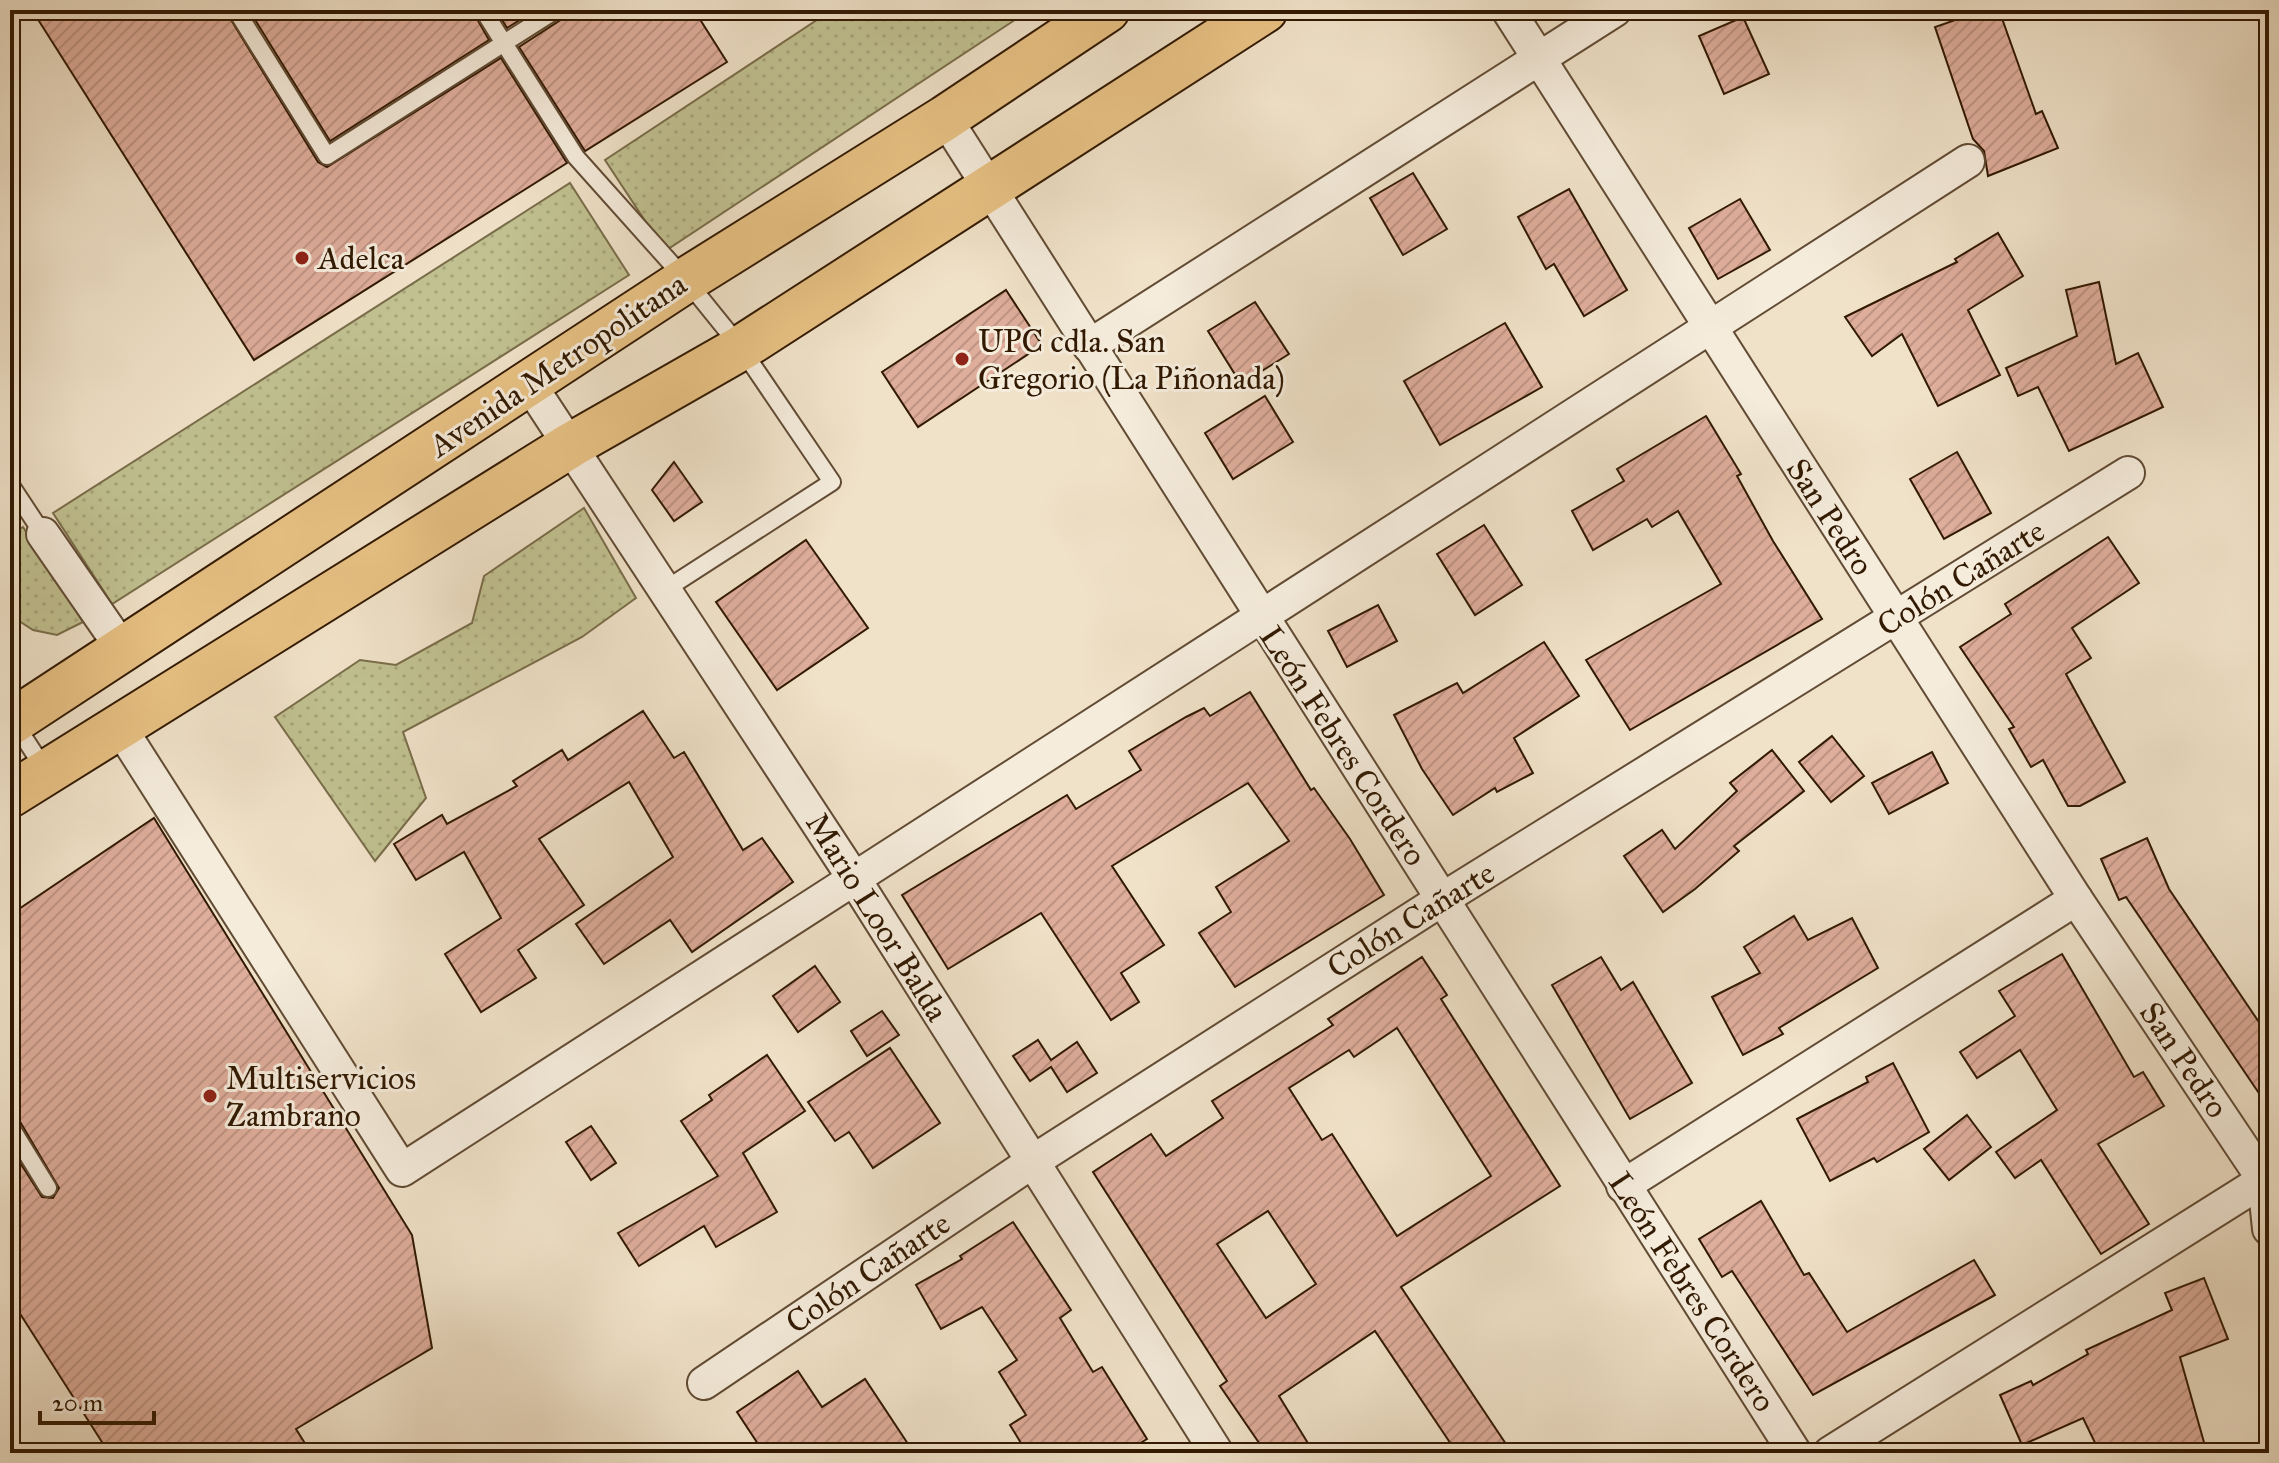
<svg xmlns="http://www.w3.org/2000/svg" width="2279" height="1463" font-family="'IM FELL Great Primer',serif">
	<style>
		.grass { fill: url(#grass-dots); stroke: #796d4a; stroke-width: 2 }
		.building { fill: url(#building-hatch); stroke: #311902; stroke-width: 2; fill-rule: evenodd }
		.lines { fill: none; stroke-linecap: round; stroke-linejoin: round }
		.lane-casing { stroke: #614b34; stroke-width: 20 }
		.street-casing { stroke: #614b34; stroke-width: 36 }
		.highway-casing { stroke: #311902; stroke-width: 48 }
		.lane { stroke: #f5ecdc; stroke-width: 16 }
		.street { stroke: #f5ecdc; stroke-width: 32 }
		.highway { stroke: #e8c184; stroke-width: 44 }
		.poi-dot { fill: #8f2418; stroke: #f5ecdc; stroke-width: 3 }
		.labels { text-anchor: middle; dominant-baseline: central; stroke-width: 6; stroke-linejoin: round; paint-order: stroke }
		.poi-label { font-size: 32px; fill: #311902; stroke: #f5ecdc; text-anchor: start }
		.street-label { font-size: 32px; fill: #311902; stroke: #f5ecdc }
	</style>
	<defs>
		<pattern id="grass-dots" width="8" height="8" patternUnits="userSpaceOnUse" patternTransform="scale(2)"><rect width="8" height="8" fill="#c1c191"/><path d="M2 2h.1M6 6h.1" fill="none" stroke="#a6a57b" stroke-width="1.8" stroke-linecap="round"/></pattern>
		<pattern id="building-hatch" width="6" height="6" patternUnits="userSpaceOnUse" patternTransform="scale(2)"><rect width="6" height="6" fill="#dead9b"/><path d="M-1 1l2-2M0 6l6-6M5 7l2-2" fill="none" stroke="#bf9484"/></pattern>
	</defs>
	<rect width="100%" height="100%" fill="#f0e2c9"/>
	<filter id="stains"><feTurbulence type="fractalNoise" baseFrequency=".0025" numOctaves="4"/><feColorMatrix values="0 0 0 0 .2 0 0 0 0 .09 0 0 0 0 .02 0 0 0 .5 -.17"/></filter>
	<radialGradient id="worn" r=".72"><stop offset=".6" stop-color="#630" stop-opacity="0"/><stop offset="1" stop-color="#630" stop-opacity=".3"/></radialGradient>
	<g class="grass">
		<polygon points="832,10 1030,10 665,251 605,160"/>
		<polygon points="570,183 629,275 112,604 53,513"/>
		<polygon points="584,508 636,598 582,637 403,732 426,798 375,861 275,717 360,660 396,665 472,623 484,576"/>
		<polygon points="23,527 83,622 57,635 33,630 10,615 10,535"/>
	</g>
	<g class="building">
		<polygon points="32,10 225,10 318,162 327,167 501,58 567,163 254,360"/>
		<polygon points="249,10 472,10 489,40 330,141"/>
		<polygon points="496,10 536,10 507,28"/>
		<polygon points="567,10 694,10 727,62 585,151 519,47 562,19"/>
		<polygon points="1984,10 1999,10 2036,114 2042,111 2058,148 1988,176 1984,151 1973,139 1935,27"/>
		<polygon points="1743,17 1769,74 1724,94 1699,36"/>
		<polygon points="1413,173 1447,229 1403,255 1370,198"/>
		<polygon points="1569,189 1627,290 1584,316 1554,264 1546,269 1518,217"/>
		<polygon points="1740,199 1770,250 1718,279 1689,228"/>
		<polygon points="1998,233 2023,276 1968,310 2000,375 1938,406 1902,334 1872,356 1845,317 1957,262 1955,259"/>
		<polygon points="2099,282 2116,364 2138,353 2163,407 2069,451 2038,387 2018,396 2006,368 2077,336 2066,290"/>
		<polygon points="1006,290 1042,345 918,427 882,372"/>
		<polygon points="1255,302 1289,354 1241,384 1208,331"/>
		<polygon points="1505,323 1542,387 1440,445 1404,381"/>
		<polygon points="1265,396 1293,442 1233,479 1205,433"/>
		<polygon points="1706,416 1741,474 1737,476 1773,541 1822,619 1630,730 1586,660 1721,584 1678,511 1652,527 1647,519 1593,550 1572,511 1624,481 1617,469"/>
		<polygon points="1957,452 1991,513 1944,539 1910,479"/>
		<polygon points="674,462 702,502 674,521 652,490"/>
		<polygon points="1484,525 1522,585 1475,615 1437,554"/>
		<polygon points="2108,537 2139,583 2072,628 2091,658 2066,674 2125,782 2080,806 2068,806 2043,760 2031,767 2009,729 2014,727 1960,647 2011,614 2005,604"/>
		<polygon points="806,540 868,628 777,690 716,602"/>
		<polygon points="1378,605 1397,641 1347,667 1328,631"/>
		<polygon points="1544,642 1579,696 1514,738 1533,773 1497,792 1495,788 1453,815 1422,769 1394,715 1457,683 1463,693"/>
		<polygon points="1250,692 1311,790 1314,788 1350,839 1384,895 1235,987 1199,933 1231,912 1216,887 1289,841 1248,783 1112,866 1164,945 1121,973 1139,1002 1111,1020 1041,913 948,969 902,895 1067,795 1076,809 1141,770 1129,751 1186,717 1204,708 1210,716"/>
		<polygon points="643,711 674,758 684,752 743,850 762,838 793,882 692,952 670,920 604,964 576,924 673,857 629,782 539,839 584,905 518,950 536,978 481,1012 445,954 501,918 464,852 416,880 394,844 442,815 447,824 517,786 513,781 562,750 568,760"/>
		<polygon points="1832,736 1864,776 1831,802 1799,762"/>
		<polygon points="1772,750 1804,791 1734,846 1739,851 1695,889 1663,912 1624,856 1662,830 1675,849 1737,791 1730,783"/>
		<polygon points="1932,752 1948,783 1889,814 1872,783"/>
		<polygon points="154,818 412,1235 432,1348 296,1429 311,1453 109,1453 10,1298 10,1147 42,1197 53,1198 59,1188 19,1120 10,1115 10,915"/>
		<polygon points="2147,838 2169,889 2269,1037 2269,1108 2126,897 2119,900 2101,859"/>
		<polygon points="1794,916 1808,940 1852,918 1878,968 1779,1028 1783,1034 1743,1055 1712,997 1760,973 1744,947"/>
		<polygon points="2062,954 2134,1077 2143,1072 2164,1106 2098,1144 2149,1224 2101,1254 2041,1160 2015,1178 1996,1152 2057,1110 2020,1050 1977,1078 1960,1052 2015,1016 1999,991"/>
		<path d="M 1422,957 L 1447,995 L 1441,999 L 1560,1186 L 1401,1287 L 1512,1453 L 1457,1453 L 1375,1331 L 1279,1396 L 1314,1453 L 1266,1453 L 1220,1386 L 1227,1381 L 1093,1172 L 1151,1134 L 1166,1156 L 1223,1118 L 1212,1101 L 1333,1025 L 1328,1019 ZM 1397,1028 L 1491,1176 L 1397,1236 L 1332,1134 L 1322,1140 L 1289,1088 L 1349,1050 L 1354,1057 ZM 1268,1211 L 1316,1284 L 1266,1318 L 1217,1244 Z"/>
		<polygon points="1601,957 1621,990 1633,982 1692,1083 1630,1119 1552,985"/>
		<polygon points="815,966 840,1002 798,1032 773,996"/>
		<polygon points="882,1011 899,1035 867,1056 851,1031"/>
		<polygon points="1038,1040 1051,1060 1077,1042 1097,1073 1067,1092 1051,1067 1030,1081 1013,1056"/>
		<polygon points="890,1048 940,1123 873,1168 849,1132 835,1141 808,1102"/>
		<polygon points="767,1055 805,1111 743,1153 777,1212 716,1247 704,1226 639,1266 618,1233 718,1176 681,1121 712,1100 709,1095"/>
		<polygon points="1893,1063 1929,1132 1877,1162 1874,1158 1830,1181 1797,1119 1868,1082 1866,1077"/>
		<polygon points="1967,1115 1991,1147 1949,1180 1924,1149"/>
		<polygon points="591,1126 616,1163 591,1180 566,1142"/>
		<polygon points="1761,1201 1804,1275 1809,1273 1847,1332 1974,1260 1995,1295 1813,1395 1732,1271 1722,1277 1699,1239"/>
		<polygon points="1013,1222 1071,1310 1060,1318 1093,1372 1102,1367 1147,1439 1124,1453 1027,1453 1010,1425 1026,1415 999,1372 1017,1360 982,1307 941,1329 916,1285 962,1259 960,1256"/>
		<polygon points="2204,1278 2228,1339 2180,1357 2207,1453 2100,1453 2083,1418 2022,1445 2000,1395 2031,1381 2033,1385 2088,1354 2086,1350 2172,1310 2165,1293"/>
		<polygon points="798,1371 822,1407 865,1379 914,1453 764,1453 737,1412"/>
	</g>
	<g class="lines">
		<defs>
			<g id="lane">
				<polyline points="236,10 327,156 556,10"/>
				<polyline points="483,10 576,157 686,280 741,348 832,482 666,589"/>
				<polyline points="10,484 43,534"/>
				<polyline points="14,722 45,770"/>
				<polyline points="10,1126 48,1188"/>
			</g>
			<g id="street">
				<polyline points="1508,10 2076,899 2264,1180 2269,1229"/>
				<polyline points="945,118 1795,1453"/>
				<polyline points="1089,346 1615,10"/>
				<polyline points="530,385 853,877 1217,1453"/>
				<polyline points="43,534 124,651"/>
				<polyline points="119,726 402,1170 1968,161"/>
				<polyline points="1623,1186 2076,899"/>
				<polyline points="704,1383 1032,1162 1441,900 2128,473"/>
				<polyline points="1830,1453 2264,1180"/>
			</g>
			<g id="highway">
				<polyline points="10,723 686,280 945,118 1107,10"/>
				<polyline points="10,795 571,445 741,348 1265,10"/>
			</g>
		</defs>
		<use href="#lane" class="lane-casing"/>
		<use href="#street" class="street-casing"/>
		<use href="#highway" class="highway-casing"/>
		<use href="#lane" class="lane"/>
		<use href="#street" class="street"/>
		<use href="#highway" class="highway"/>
	</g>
	<g class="poi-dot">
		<circle cx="302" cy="258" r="8"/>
		<circle cx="962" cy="359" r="8"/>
		<circle cx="210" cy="1096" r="8"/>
	</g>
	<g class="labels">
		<g class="poi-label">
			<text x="318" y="258">Adelca</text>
			<text x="978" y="341">UPC cdla. San<tspan x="978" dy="37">Gregorio (La Piñonada)</tspan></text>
			<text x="226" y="1078">Multiservicios<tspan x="226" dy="37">Zambrano</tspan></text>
		</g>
		<g class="street-label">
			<text transform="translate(558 365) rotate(-34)">Avenida Metropolitana</text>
			<text transform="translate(1830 517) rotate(57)">San Pedro</text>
			<text transform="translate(1961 578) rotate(-32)">Colón Cañarte</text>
			<text transform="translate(1343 746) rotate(57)">León Febres Cordero</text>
			<text transform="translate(877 917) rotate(58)">Mario Loor Balda</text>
			<text transform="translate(1411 920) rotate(-32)">Colón Cañarte</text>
			<text transform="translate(2184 1060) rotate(56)">San Pedro</text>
			<text transform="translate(868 1273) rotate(-34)">Colón Cañarte</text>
			<text transform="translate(1692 1292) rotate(57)">León Febres Cordero</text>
		</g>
	</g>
	<rect width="2279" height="1463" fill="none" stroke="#f0e2c9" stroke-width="40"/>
	<rect x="12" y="12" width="2255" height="1439" fill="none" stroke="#311902" stroke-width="4"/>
	<rect x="20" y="20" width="2239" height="1423" fill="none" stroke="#311902" stroke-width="2"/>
	<path d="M40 1411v12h114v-12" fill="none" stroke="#311902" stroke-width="4"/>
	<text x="52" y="1411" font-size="24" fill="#311902" stroke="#f5ecdc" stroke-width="6" paint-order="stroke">20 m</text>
	<rect width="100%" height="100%" filter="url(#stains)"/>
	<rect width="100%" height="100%" fill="url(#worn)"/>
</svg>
